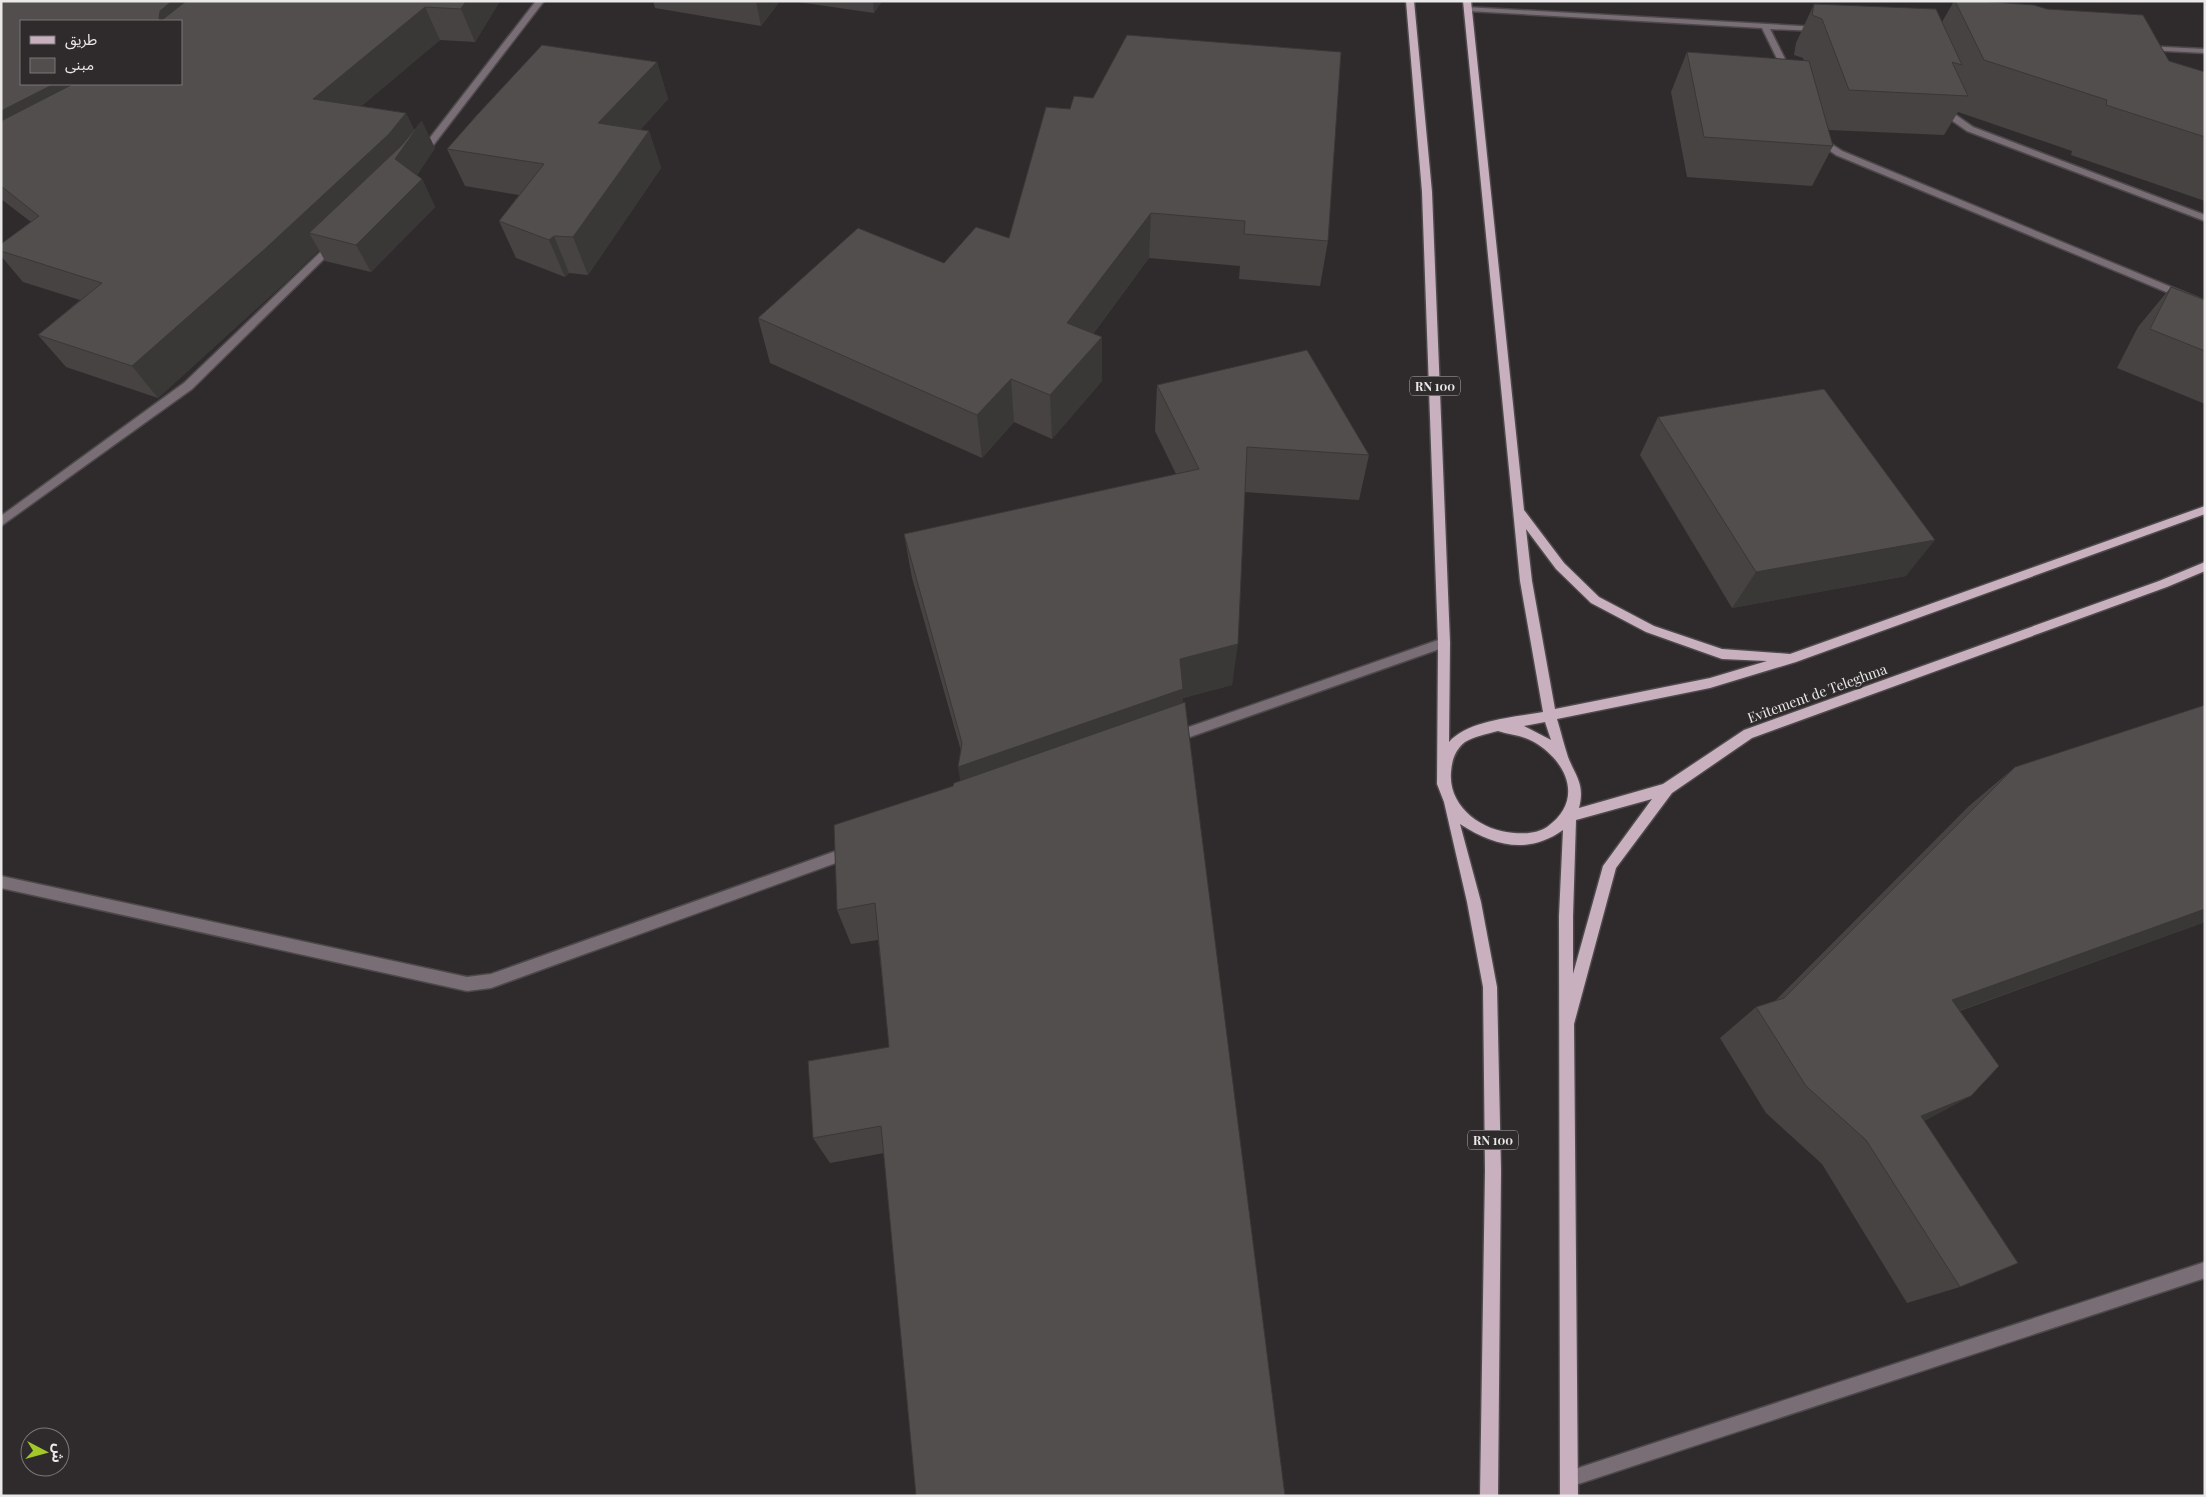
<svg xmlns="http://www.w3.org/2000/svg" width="2206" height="1497" font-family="'Playfair Display','Noto Sans Arabic',serif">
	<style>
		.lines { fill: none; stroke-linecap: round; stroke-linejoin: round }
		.minor-casing { stroke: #4d494a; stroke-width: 3 }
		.major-casing { stroke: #4d494a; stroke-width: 3 }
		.minor { fill: #7a6e76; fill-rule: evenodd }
		.major { fill: #c8b0bf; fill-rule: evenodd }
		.wall { fill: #474343; fill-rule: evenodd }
		.shaded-wall { fill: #3a3737 }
		.building { fill: #534e4e; stroke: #3a3737 }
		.labels { text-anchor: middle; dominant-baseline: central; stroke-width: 5; stroke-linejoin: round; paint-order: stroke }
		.shield { fill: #2f2b2c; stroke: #b2afb0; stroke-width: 1 }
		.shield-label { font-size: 12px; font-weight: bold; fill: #eae8e8 }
		.street-label { font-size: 14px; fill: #eae8e8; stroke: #2f2b2c }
	</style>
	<rect width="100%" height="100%" fill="#2f2b2c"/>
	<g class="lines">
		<defs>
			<g id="minor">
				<polygon points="536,1 544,1 425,156 419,156 419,152"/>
				<polygon points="1465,7 1818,27 1822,29 1818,31 1770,29 1792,73 1788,76 1784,73 1762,28 1468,11 1464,9"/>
				<polygon points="2144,46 2205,49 2205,53 2147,50 2143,48"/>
				<polygon points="1942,104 1948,104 1953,113 1973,127 2205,215 2205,221 1967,131 1947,117 1941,106"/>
				<polygon points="1819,136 1842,151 2205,301 2205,308 1836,155 1816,141 1816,137"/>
				<polygon points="333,242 336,243 336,247 192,389 1,526 1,516 184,383 330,243"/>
				<polygon points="1444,638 1448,640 1450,643 1448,646 1173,743 1169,742 1167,738 1169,734"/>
				<polygon points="850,846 855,848 857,852 855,856 491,988 467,991 1,888 1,876 467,977 491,974"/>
				<polygon points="2205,1262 2205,1278 1569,1487 1563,1485 1561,1479 1563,1473 1569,1471"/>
			</g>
			<path id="major" d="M 1406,1 L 1414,1 L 1432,192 L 1450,643 L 1449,742 C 1468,720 1516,717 1543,712 L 1520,581 L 1463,1 L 1471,1 L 1524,510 L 1564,563 L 1599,597 L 1654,626 L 1722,649 L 1790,654 L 2205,506 L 2205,514 L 1796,662 L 1710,688 L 1557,719 C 1561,732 1564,745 1568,757 C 1576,777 1585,784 1579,808 L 1663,784 L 1744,730 L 2159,581 L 2205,562 L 2205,571 L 2167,587 L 1752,738 L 1672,793 L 1616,868 L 1574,1024 L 1578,1496 L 1560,1496 L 1559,916 L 1563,830 C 1528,855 1494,846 1460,824 L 1481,902 L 1497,987 L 1501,1170 L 1498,1496 L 1480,1496 L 1485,1170 L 1483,987 L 1467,902 L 1444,802 L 1437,784 L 1438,643 L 1422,192 ZM 1526,529 L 1556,569 L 1591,603 L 1646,632 L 1722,659 L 1767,661 L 1710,678 L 1555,709 L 1532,581 ZM 1545,722 L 1551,740 L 1524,726 ZM 1498,731 C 1510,735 1522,735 1534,742 C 1568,762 1584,801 1547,827 C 1538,833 1526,834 1514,833 C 1482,831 1448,807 1451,772 C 1452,760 1455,750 1465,742 C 1475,736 1487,734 1498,731 ZM 1652,799 L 1603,866 L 1573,974 L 1573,916 L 1576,820 Z"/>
		</defs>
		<use href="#minor" class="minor-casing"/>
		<use href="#major" class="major-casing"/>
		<use href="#minor" class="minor"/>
		<use href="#major" class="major"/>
	</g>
	<g class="wall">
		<path d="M 1,1 L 500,1 L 475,42 L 440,40 L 361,106 L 406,113 L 414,130 L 435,148 L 417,175 L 422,179 L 435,207 L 371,272 L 325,261 L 319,250 L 287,281 L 158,398 L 66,367 L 38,335 L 80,300 L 23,282 L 1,256 L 1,244 L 31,222 L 1,199 ZM 181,21 L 181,84 L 21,84 Z"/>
		<polygon points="653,1 780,1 761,26 655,8"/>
		<polygon points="791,1 882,1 874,13"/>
		<polygon points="1954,1 1979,1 2205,72 2205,201 2071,155 2072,151 1958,112 1944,135 1829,130 1824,117 1833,146 1812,186 1687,177 1671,92 1687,52 1804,61 1803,58 1794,55 1796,43 1814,4 1942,22"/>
		<polygon points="657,62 668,99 640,130 649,131 661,168 588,275 569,273 565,277 516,258 499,221 519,195 465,186 447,149"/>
		<polygon points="1046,107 1328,241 1320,286 1239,279 1240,266 1149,258 1093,334 1102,337 1102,381 1052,439 1014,422 982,458 770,363 758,318 944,263 1009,238"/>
		<polygon points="2171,287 2205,300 2205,404 2117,368 2138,327"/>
		<polygon points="1157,385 1369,455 1359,500 1245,492 1232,685 1183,698 1182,703 884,1153 830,1163 813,1138 889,1047 878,940 851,944 837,910 953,786 960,781 961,751 912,578 904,534 1176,474 1155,431"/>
		<polygon points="1658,417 1906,576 1732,608 1640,455"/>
		<polygon points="2205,705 2205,922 1960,1011 1924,1121 1960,1287 1907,1303 1822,1164 1766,1113 1720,1038 1756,1007 1774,1002 1969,806 2015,767"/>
	</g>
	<g class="shaded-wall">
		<polygon points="172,1 233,1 181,42 159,19 160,11"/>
		<polygon points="466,1 500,1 475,42 461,9"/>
		<polygon points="756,1 780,1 761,26"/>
		<polygon points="873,1 882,1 874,13"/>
		<polygon points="425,7 440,40 331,132 313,99"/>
		<polygon points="657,62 668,99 612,161 598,123"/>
		<polygon points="54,84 129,84 1,157 1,111"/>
		<polygon points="406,113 414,131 422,121 435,148 409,186 309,233 319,250 287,281 158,398 132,366"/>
		<polygon points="649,131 661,168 588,275 573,237"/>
		<polygon points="422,179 435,207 371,272 356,245"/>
		<polygon points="1151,213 1149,258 1068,367 1067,323"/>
		<polygon points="554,236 569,273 565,277 549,240"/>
		<polygon points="1102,337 1102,381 1052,439 1050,395"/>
		<polygon points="1011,379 1014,422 982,458 977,415"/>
		<polygon points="1935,540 1906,576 1732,608 1756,572"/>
		<polygon points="1238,644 1232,685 1183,698 1180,729 964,805 958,767 1180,659"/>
		<polygon points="2205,909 2205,922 1905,1030 1952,1000"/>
		<polygon points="1971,1096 1921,1123 1921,1116"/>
	</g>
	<g class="building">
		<polygon points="1,1 172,1 160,11 159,19 162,20 186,1 466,1 461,9 425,7 313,99 406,113 389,134 266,248 132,366 38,335 102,283 1,251 1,244 39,216 1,186 1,121 73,84 181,84 181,21 21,21 21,84 54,84 1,111"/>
		<polygon points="1955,1 1979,1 2034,5 2047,9 2143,15 2169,61 2205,72 2205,137 2106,105 2107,100 1984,60"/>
		<polygon points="1814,4 1936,9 1962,65 1952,62 1968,96 1849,90 1822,19 1812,15"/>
		<polygon points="1127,35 1341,52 1328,241 1244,234 1245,221 1151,213 1067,323 1102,337 1050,395 1011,379 977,415 758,318 858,228 944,263 976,227 1009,238 1046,107 1070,109 1074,96 1093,98"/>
		<polygon points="542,45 657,62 598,123 649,131 573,237 554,236 549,240 499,221 544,164 447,149 477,115"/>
		<polygon points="1687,52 1809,61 1833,146 1704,137"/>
		<polygon points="422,121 395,159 422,179 356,245 309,233 401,146"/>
		<polygon points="2171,287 2205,300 2205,351 2150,329"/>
		<polygon points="1307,350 1369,455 1247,447 1238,644 1180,659 1183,689 958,767 962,743 904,534 1199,469 1157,385"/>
		<polygon points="1824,389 1935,540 1756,572 1658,417"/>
		<polygon points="1185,702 1285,1496 916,1496 881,1126 813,1138 808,1061 889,1047 875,903 837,910 834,825 953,786 954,783"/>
		<polygon points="2205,705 2205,909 1952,1000 1999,1066 1971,1096 1921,1116 2018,1263 1960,1287 1866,1140 1806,1086 1756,1007 1784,998 2015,767"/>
	</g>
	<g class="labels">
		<g class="shield">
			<rect x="1410" y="376.5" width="50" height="19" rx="4"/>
			<rect x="1468" y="1130.5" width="50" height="19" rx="4"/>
		</g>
		<g class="shield-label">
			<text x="1435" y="386">RN 100</text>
			<text x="1493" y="1140">RN 100</text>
		</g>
		<g class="street-label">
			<text transform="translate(1817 693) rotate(-20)">Evitement de Teleghma</text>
		</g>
	</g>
	<rect width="2206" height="1497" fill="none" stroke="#eae8e8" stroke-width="5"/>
	<rect x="20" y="20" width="162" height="65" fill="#2f2b2c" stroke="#7a7777"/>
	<rect x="30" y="36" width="25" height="8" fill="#c8b0bf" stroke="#7a7777"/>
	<text x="65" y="45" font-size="15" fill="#eae8e8">طريق</text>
	<rect x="30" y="58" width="25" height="15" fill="#534e4e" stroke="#7a7777"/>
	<text x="65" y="70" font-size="15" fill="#eae8e8">مبنى</text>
	<g transform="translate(45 1452) rotate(96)"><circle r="24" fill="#2f2b2c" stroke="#7a7777"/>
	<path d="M0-4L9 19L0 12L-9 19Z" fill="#a2c927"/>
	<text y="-8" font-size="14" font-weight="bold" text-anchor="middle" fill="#eae8e8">ش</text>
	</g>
</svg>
